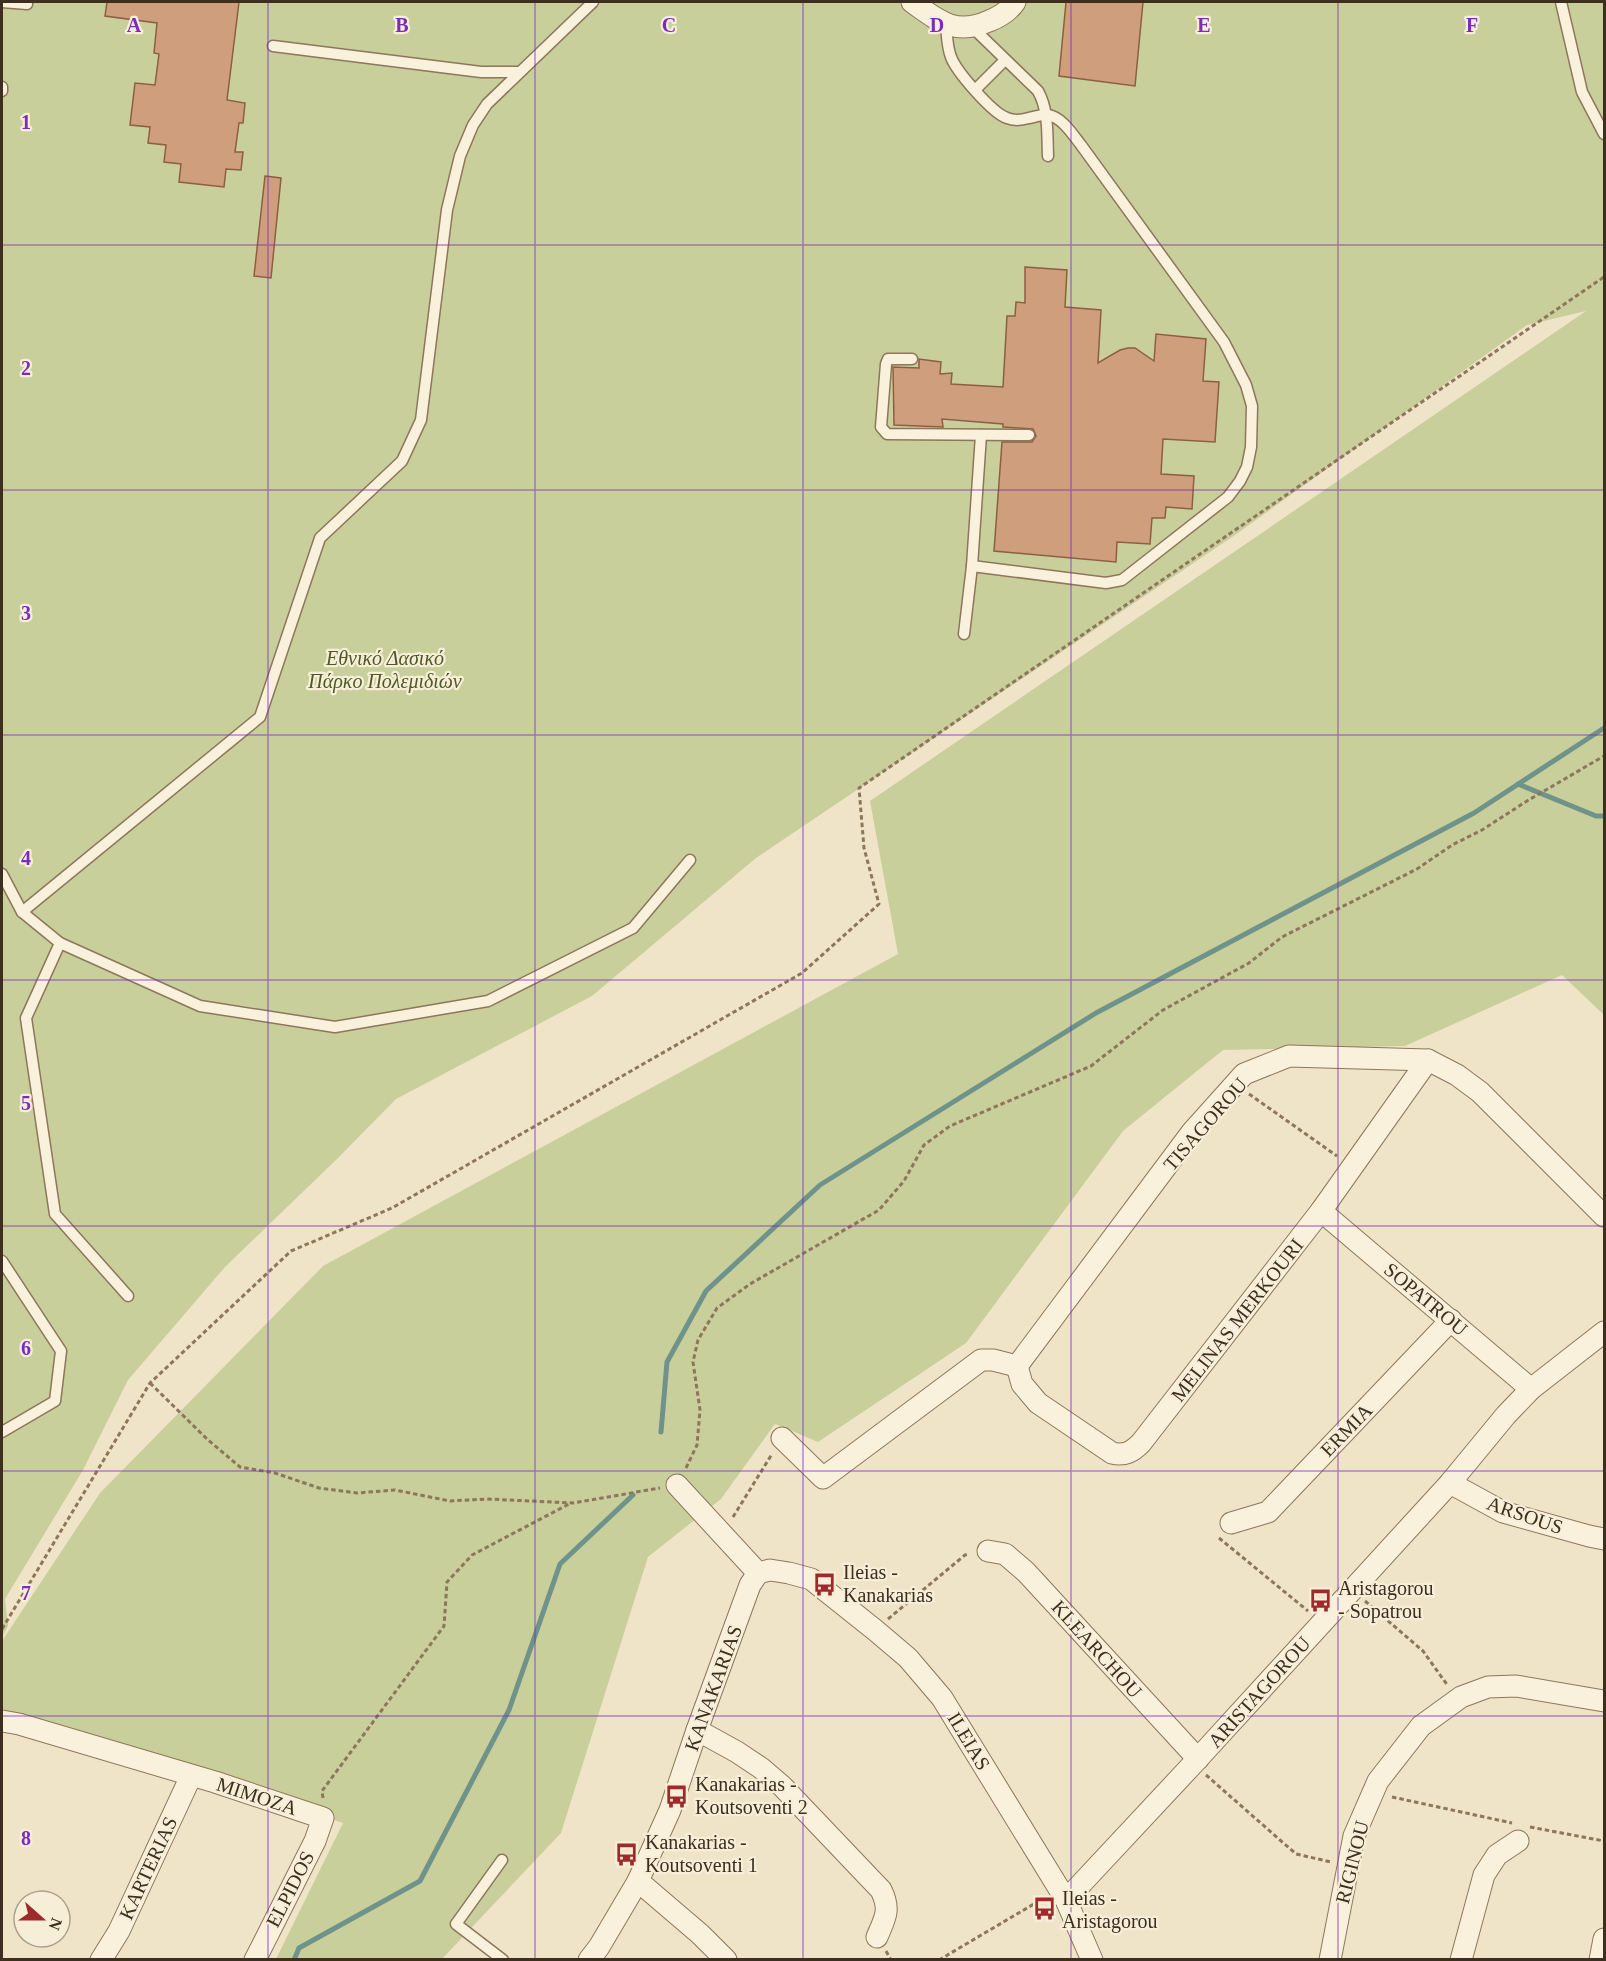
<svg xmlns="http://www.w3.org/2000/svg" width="1606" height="1961" font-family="'Times New Roman',serif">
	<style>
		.green { fill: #c9cf9b }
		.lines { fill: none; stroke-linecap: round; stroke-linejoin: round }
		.stream { stroke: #6f938a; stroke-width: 5 }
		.building { fill: #cf9f7d; stroke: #8d5f41; stroke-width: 1.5 }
		.lane-casing { stroke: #8d765c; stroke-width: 13 }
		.street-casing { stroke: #8d765c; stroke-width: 23 }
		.path { stroke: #8d765c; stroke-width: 3; stroke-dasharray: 4.5 3; stroke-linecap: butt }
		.lane { stroke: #faf1dc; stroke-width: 10 }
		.street { stroke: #faf1dc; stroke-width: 21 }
		.grid { fill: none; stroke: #7b2cbf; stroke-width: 1.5; stroke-opacity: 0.55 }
		.labels { text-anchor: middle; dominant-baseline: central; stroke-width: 4.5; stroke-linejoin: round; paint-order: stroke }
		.park-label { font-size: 20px; font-style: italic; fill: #4d5a26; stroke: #f7eed8 }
		.street-label { font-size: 20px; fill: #3d2e20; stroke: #f7eed8 }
		.poi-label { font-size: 20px; fill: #3d2e20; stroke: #f7eed8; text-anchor: start }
		.grid-label { font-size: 20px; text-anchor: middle; font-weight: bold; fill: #7b2cbf; stroke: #f7eed8; stroke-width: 4.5; stroke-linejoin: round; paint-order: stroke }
	</style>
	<rect width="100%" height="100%" fill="#f0e4c8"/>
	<polygon class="green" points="2,2 1604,2 1604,1015 1562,975 1405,1046 1223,1050 1123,1131 966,1343 818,1442 775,1424 721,1499 648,1557 561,1833 442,1959 276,1959 343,1823 2,1713 2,1641 100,1493 323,1266 898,954 870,801 1586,311 1527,325 1235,535 756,858 592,996 396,1099 337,1159 225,1267 128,1380 83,1470 5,1599 8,1626 2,1637"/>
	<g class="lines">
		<g class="stream">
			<polyline points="1518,784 1596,816 1604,816"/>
			<polyline points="661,1432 667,1362 706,1291 820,1185 1096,1013 1474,813 1604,728"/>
			<polyline points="294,1960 299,1948 420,1881 509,1710 560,1564 633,1495"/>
		</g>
	</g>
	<g class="building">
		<polygon points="107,2 239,2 227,100 245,103 243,123 239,123 235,152 243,152 241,170 226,169 224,187 179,182 181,164 164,162 166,145 148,143 150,127 130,125 135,83 155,85 159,54 154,53 157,23 105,16"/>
		<polygon points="1066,2 1143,2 1135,86 1059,76"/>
		<polygon points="265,176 281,178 271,278 254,276"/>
		<polygon points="1025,267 1067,270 1065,307 1101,310 1098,363 1120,350 1128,348 1135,348 1154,361 1156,334 1206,339 1203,381 1219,382 1215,442 1163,439 1161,474 1194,476 1192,509 1166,507 1165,518 1152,518 1150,544 1117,542 1116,562 994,551 1002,442 1032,442 1036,436 1033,429 1003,427 1003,424 942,419 943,427 894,425 893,367 919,368 919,359 941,362 940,374 952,373 951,384 1003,387 1007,316 1015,316 1016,302 1025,303"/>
	</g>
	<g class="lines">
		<defs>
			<g id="lane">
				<polyline points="2,2 27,4"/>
				<polyline points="1561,2 1582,92 1604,134"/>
				<path d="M 946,25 C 947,35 947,47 951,57 C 956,71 992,113 1007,118 C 1014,121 1022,120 1029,118 C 1035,117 1042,114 1048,115 C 1062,117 1073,135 1081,145 L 1224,342 L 1246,385 L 1252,406 L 1251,447 L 1247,467 L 1240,481 L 1228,497 L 1122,580 L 1106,583 L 972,566"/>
				<path d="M 972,27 L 1038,91 C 1049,111 1047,134 1048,156"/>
				<polyline points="273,46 481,72 518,72"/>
				<polyline points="2,87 2,91"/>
				<polyline points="975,90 1005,60"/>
				<polyline points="912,359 888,359 886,364 881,427 887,434 1029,435"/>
				<polyline points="964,634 972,566 981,435"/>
				<polyline points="2,874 22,912 60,943 200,1006 335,1027 488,1001 633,928 690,860"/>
				<polyline points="22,912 260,717 320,538 402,461 421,420 447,210 460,156 473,125 487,104 593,2"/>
				<polyline points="60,943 26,1018 55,1214 128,1296"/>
				<polyline points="2,1261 61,1351 55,1401 2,1432"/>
				<polyline points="502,1860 456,1924 503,1960"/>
			</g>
			<g id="street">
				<path d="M 912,2 C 939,21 955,36 989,21 C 999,17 1009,11 1015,2"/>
				<polyline points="1321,1211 1531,1389"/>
				<polyline points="1017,1366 1192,1132 1244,1074 1289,1056 1428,1060 1457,1075 1480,1092 1604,1216"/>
				<path d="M 1017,1366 L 1022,1384 L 1038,1403 L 1112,1453 C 1125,1456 1132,1452 1141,1443 L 1321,1211 L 1428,1060"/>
				<polyline points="782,1438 823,1478 981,1360 993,1360 1017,1366"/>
				<polyline points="1450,1483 1503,1512 1589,1536 1604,1539"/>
				<polyline points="677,1485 758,1573"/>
				<polyline points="1231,1523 1268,1512 1451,1320"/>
				<polyline points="988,1551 1005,1554 1026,1572 1198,1759"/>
				<polyline points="2,1721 19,1724 215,1782 323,1818 315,1841 255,1960"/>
				<path d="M 697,1730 L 737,1752 L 761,1768 L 782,1786 L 881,1890 C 891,1910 885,1918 877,1937"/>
				<polyline points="638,1881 700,1934 726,1960"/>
				<polyline points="1066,1900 1193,1764 1450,1483 1506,1415 1531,1389 1604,1332"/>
				<polyline points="101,1960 119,1931 191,1776"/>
				<polyline points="589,1960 599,1947 638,1881 670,1810 697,1730 750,1585 758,1573 770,1570 789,1573 811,1579 875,1630 908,1658 942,1698 1066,1900 1092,1960"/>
				<polyline points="1330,1960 1354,1836 1378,1781 1421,1726 1461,1697 1488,1687 1516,1686 1604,1701"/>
				<polyline points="1461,1960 1484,1875 1497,1855 1518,1841"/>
				<polyline points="1600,1960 1604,1939"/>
			</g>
		</defs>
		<use href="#lane" class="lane-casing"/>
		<use href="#street" class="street-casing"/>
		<g class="path">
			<polyline points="1249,1094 1337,1156"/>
			<polyline points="150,1383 207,1439 240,1467 275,1473 319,1488 357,1493 395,1490 450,1501 487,1499 573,1503 660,1488"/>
			<polyline points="686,1468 697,1445 700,1410 693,1362 698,1340 717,1308 750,1284 879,1210 904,1181 924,1145 950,1126 1091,1066 1163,1010 1249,963 1282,937 1417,869 1452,845 1482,830 1527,801 1604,756"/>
			<polyline points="733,1517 772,1454"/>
			<polyline points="1219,1538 1308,1611"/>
			<polyline points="1365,1601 1423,1651 1448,1686"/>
			<polyline points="888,1619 965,1555 969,1554"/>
			<polyline points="2,1629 150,1383 291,1251 392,1208 802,973 879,904 864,848 859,788 1604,277"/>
			<polyline points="1206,1775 1296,1854 1331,1862"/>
			<polyline points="1392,1797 1512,1823"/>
			<polyline points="323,1798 322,1791 444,1626 447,1582 472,1555 571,1503"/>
			<polyline points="1530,1827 1604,1841"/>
			<polyline points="886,1951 891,1960"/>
			<polyline points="939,1960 1044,1898"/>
		</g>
		<use href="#lane" class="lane"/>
		<use href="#street" class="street"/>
	</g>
	<path class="grid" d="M 268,2 L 268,1960M 535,2 L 535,1960M 803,2 L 803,1960M 1071,2 L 1071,1960M 1338,2 L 1338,1960M 2,245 L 1604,245M 2,490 L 1604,490M 2,735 L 1604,735M 2,980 L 1604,980M 2,1226 L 1604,1226M 2,1471 L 1604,1471M 2,1716 L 1604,1716"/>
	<defs>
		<symbol id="bus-bare" viewBox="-9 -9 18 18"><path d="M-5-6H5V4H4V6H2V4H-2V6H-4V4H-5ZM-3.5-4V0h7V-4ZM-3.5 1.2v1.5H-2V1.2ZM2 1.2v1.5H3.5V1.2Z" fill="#9e2a2b" stroke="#f7eed8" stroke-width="2.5" paint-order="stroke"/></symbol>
	</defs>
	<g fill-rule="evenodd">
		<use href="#bus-bare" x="808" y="1568" width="33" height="33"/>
		<use href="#bus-bare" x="1304" y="1584" width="33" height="33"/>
		<use href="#bus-bare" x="660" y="1780" width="33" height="33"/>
		<use href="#bus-bare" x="610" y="1838" width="33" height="33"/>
		<use href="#bus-bare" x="1028" y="1892" width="33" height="33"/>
	</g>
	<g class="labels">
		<g class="park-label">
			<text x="385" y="658">Εθνικό Δασικό<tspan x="385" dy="23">Πάρκο Πολεμιδιών</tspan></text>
		</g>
		<g class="street-label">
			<text transform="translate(1205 1124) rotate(-49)">TISAGOROU</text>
			<text transform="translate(1426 1299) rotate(40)">SOPATROU</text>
			<text transform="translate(1237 1320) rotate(-52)">MELINAS MERKOURI</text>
			<text transform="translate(1346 1430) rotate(-46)">ERMIA</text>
			<text transform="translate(1525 1515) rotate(19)">ARSOUS</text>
			<text transform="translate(1097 1649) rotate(48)">KLEARCHOU</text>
			<text transform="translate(713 1688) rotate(-70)">KANAKARIAS</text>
			<text transform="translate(1259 1692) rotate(-48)">ARISTAGOROU</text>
			<text transform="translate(969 1741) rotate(59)">ILEIAS</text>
			<text transform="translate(257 1796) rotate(18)">MIMOZA</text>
			<text transform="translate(1352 1862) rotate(-76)">RIGINOU</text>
			<text transform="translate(148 1868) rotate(-65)">KARTERIAS</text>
			<text transform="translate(290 1889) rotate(-63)">ELPIDOS</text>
		</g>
		<g class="poi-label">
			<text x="843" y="1572">Ileias -<tspan x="843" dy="23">Kanakarias</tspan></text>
			<text x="1338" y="1588">Aristagorou<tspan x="1338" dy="23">- Sopatrou</tspan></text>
			<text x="695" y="1784">Kanakarias -<tspan x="695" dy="23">Koutsoventi 2</tspan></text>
			<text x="645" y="1842">Kanakarias -<tspan x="645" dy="23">Koutsoventi 1</tspan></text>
			<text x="1062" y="1898">Ileias -<tspan x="1062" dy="23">Aristagorou</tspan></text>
		</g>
	</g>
	<g class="grid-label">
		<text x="134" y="32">A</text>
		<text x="402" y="32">B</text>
		<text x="669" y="32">C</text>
		<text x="937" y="32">D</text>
		<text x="1204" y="32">E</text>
		<text x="1472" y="32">F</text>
		<text x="26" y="129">1</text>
		<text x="26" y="375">2</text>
		<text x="26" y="620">3</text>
		<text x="26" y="865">4</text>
		<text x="26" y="1110">5</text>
		<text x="26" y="1355">6</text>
		<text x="26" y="1600">7</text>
		<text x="26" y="1845">8</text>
	</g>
	<rect width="1606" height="1961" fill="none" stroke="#3d2e20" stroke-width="6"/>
	<g transform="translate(42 1919) rotate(111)"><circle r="28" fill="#f7eed8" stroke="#ada18e" stroke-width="1.5"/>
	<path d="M0-4.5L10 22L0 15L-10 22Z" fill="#9e2a2b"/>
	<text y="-9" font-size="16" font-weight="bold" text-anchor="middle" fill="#3d2e20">N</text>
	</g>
</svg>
